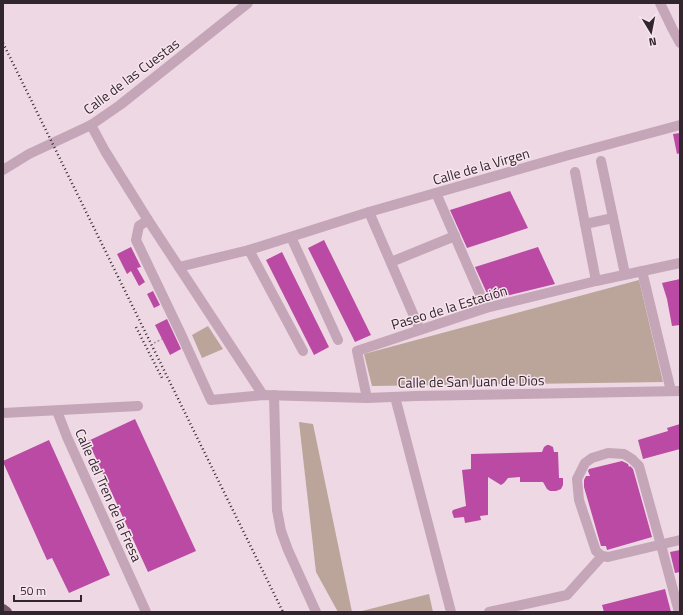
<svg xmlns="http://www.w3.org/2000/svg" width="683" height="615" font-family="'Titillium Web',sans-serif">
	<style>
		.green { fill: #bba49a }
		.building { fill: #ba4aa3 }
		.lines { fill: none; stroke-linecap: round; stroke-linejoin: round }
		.path { stroke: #b090a3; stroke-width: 1.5; stroke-dasharray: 2 2; stroke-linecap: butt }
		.minor { stroke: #c5a6b8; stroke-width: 10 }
		.major { stroke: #72586a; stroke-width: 10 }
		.rail { stroke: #32262e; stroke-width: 2.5; stroke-dasharray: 1 3; stroke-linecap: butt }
		.labels { text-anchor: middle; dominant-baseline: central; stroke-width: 3; stroke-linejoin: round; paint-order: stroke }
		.street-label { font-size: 14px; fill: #32262e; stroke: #f7e4ed }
	</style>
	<rect width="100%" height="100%" fill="#eed8e3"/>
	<g class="green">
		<polygon points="639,280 663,382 372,386 364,354"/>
		<polygon points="208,326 223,349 202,358 192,335"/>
		<polygon points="299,422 313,424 352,612 338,612 316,572"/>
		<polygon points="429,594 433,612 358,612"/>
	</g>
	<g class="building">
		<polygon points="680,133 680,153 677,154 673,134"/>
		<polygon points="510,191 528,228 467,248 450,210"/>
		<polygon points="324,240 371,335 355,342 308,248"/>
		<polygon points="131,247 141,267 137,268 145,282 139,286 131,271 127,274 117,254"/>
		<polygon points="538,247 555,284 490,300 475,267"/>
		<polygon points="282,252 329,347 314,355 266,260"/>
		<polygon points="680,279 680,325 672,326 667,299 662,283"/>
		<polygon points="153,291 160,305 154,308 147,294"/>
		<polygon points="167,319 181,349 170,355 155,325"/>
		<polygon points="135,419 196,551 148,572 88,441"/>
		<polygon points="680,424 680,449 643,459 638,440 668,431 667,428"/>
		<polygon points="49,440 110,575 69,593 52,558 47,560 3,462 3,461"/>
		<polygon points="547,445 549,445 553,447 554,452 558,452 559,478 563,478 563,485 561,489 556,491 550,491 547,489 543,482 520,482 520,477 508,478 504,483 501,485 488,477 488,515 480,516 481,520 465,523 464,517 454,518 452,512 453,510 456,509 466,506 462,470 471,469 471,454 542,452 544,447"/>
		<polygon points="622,461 628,464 629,467 630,466 633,469 652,537 607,550 606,546 601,546 584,487 584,480 586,476 590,476 588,471 589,469"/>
		<polygon points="680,550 680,572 675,573 670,552"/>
		<polygon points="665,589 671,612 604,612 602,605"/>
	</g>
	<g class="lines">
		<polyline class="path" points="154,343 162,339"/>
		<g class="minor">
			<polyline points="660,3 672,28 680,43"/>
			<polyline points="91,125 105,151 148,220 263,395"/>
			<polyline points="601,161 625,274"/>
			<polyline points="3,170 29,154 91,125 120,105 248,3"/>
			<polyline points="575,172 596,281"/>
			<polyline points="436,193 486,308"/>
			<polyline points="369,212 420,330"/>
			<polyline points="148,220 139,226 136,240 180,332 211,400 263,395 367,398 416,396 680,391"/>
			<polyline points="585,224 613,218"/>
			<polyline points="291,237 338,340"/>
			<polyline points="249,250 303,351"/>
			<polyline points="391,262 455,236"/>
			<polyline points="179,267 249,250 369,212 569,155 680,125"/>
			<polyline points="642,271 671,391"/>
			<polyline points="274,395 277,510 281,531 288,550 316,612"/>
			<polyline points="395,397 400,416 451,612"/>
			<polyline points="367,398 357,351 486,308 596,281 680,263"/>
			<polyline points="57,411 67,437 146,612"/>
			<polyline points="3,413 138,406"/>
			<polyline points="489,612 567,595 602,556"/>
			<polyline points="679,612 661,545 639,466 632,459 624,454 608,453 592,458 585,463 577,479 579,500 596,551 602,556 608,557 680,540"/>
		</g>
		<polyline class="major" points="3,609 7,612"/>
		<g class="rail">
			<polyline points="3,43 283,612"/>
			<polyline points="136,327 163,380"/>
		</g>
	</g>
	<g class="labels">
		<g class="street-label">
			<text transform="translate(131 76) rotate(-37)">Calle de las Cuestas</text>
			<text transform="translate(481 166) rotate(-16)">Calle de la Virgen</text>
			<text transform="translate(449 307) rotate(-17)">Paseo de la Estación</text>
			<text transform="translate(471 381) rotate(-1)">Calle de San Juan de Dios</text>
			<text transform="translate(109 495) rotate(66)">Calle del Tren de la Fresa</text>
		</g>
	</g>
	<rect width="683" height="615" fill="none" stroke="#32262e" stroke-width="8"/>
	<g transform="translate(651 32) rotate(170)" stroke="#f7e4ed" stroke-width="3" paint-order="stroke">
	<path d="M0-3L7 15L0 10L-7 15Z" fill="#32262e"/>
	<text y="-6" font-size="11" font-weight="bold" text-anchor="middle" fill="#32262e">N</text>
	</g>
	<path d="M14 595v6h67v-6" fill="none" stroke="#32262e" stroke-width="2"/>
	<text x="20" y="595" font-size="12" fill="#32262e" stroke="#f7e4ed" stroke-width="3" paint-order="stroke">50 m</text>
</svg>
